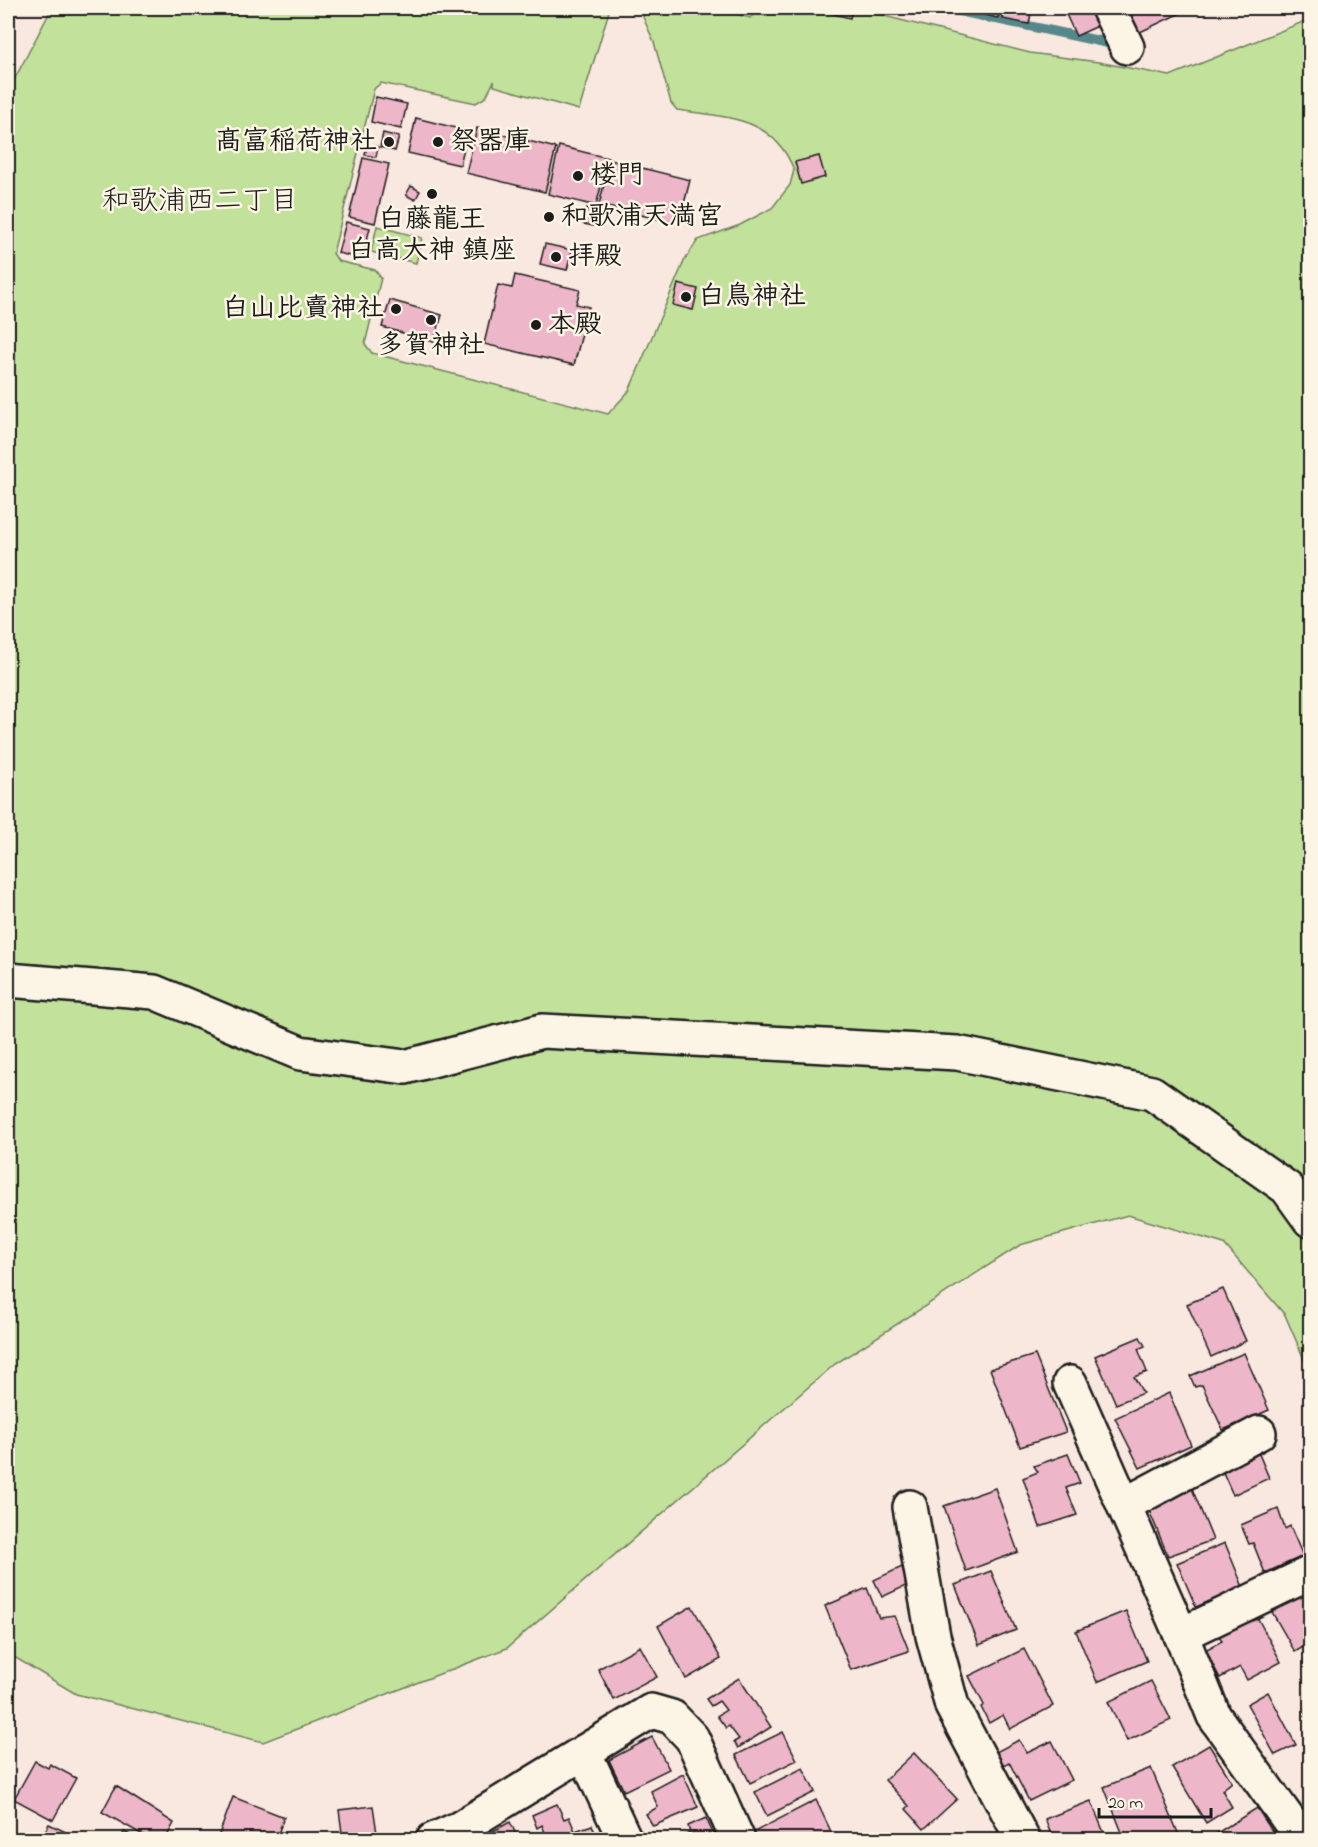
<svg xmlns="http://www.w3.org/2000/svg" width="1318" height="1847" font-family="'Indie Flower','Klee One',sans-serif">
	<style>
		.green { fill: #c2e29b; stroke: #6f7f5c; stroke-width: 1.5 }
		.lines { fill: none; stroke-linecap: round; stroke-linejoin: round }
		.stream { stroke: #56878b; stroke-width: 10 }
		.building { fill: #eeb6c9; stroke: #1c1c1c; stroke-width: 1.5 }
		.minor-casing { stroke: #1c1c1c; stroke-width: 38 }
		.minor { stroke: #fcf5e5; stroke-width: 33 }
		.poi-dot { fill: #1c1c1c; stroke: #fcf5e5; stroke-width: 2 }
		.labels { text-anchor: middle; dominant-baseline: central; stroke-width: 5; stroke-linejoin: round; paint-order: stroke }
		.poi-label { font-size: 27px; font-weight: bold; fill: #1c1c1c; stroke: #fcf5e5; text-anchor: start }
		.neighbourhood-label { font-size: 28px; fill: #1c1c1c; stroke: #fcf5e5 }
	</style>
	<rect width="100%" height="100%" fill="#f9e8df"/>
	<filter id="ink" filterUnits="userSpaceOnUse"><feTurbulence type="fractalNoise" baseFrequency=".0167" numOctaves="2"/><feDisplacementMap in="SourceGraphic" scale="12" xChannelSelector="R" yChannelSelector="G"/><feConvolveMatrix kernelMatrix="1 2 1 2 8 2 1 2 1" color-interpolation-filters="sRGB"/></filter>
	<g filter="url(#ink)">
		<g class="green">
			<path d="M 52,8 L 610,8 L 579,110 L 494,86 L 494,81 L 486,97 L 476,103 L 381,83 L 374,89 L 333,253 L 338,261 L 375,270 L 381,278 L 365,344 L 372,353 L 608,414 L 629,391 L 685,259 L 698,240 L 740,225 L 772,208 L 790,185 L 794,170 C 773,116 728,118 677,110 L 671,103 L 654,42 L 643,17 L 646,8 L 716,8 L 750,18 L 754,14 L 774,8 L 853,8 L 1030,53 L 1098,62 L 1170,76 L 1310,19 L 1310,1373 L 1285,1315 L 1224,1244 L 1128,1215 L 1020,1245 L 835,1364 L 507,1648 L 263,1742 L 76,1694 L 11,1655 L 8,1656 L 8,83 L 14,80 Z"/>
			<polygon points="377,226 422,238 416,263 371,252"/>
			<polygon points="1310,1698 1310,1762 1306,1708"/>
		</g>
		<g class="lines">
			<polyline class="stream" points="945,8 1108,43"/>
		</g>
		<g class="building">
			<polygon points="831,8 852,8 850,18 830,13"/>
			<polygon points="954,8 1000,8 998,18"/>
			<polygon points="1005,8 1032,8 1029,24 1003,19"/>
			<polygon points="1063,8 1093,8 1100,25 1076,36"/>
			<polygon points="1126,8 1191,8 1138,33"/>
			<polygon points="376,97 407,104 401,129 371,122"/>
			<polygon points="416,118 468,131 460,165 408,153"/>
			<polygon points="477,128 556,148 545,192 466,173"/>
			<polygon points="383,133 399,137 395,151 380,147"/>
			<polygon points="367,145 378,147 376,157 365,155"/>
			<polygon points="559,146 608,158 596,206 548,194"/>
			<polygon points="819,156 825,177 801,184 795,162"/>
			<polygon points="363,158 389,164 375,223 349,217"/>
			<polygon points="610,160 690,180 679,224 599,205"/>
			<polygon points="411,186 420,191 415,200 406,195"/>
			<polygon points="587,208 597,211 593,226 583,224"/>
			<polygon points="346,222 370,228 362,259 338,253"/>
			<polygon points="545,244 572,250 567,270 540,264"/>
			<polygon points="515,275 580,290 576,304 589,307 574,365 484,344 498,285 512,288"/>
			<polygon points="678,284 698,289 693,310 673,305"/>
			<polygon points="390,300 442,315 434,342 382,327"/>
			<polygon points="1223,1289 1246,1341 1211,1357 1187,1304"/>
			<polygon points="1140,1337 1145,1346 1138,1349 1147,1372 1134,1377 1143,1393 1116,1404 1095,1356"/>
			<polygon points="1244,1353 1269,1410 1223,1430 1202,1385 1195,1387 1190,1376"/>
			<polygon points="1035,1355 1066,1432 1020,1447 990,1369"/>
			<polygon points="1169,1393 1191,1445 1140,1468 1115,1418"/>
			<polygon points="1254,1442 1269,1478 1233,1495 1218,1461"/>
			<polygon points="1068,1454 1080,1483 1066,1488 1077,1515 1040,1527 1023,1478 1038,1472 1034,1466"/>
			<polygon points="1191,1486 1213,1540 1168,1556 1146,1503"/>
			<polygon points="995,1488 1018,1552 966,1571 944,1506"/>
			<polygon points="1278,1509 1285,1529 1290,1526 1303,1556 1265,1573 1253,1543 1249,1544 1241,1525"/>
			<polygon points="1225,1543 1243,1587 1196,1607 1177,1563"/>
			<polygon points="902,1567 910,1584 882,1597 874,1580"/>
			<polygon points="991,1571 1016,1630 979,1645 955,1585"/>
			<polygon points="1310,1580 1310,1643 1295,1652 1268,1605"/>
			<polygon points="867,1588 879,1618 895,1616 909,1651 851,1670 825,1606"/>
			<polygon points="692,1606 721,1659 686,1679 658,1626"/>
			<polygon points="1126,1611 1147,1661 1097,1682 1076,1631"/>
			<polygon points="1256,1615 1281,1662 1247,1680 1240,1667 1220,1678 1205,1650 1222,1641 1219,1635"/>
			<polygon points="640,1646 657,1677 614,1700 598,1669"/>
			<polygon points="1024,1649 1053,1706 1010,1729 1003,1715 989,1723 981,1707 984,1705 969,1676"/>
			<polygon points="739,1678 771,1727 738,1748 734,1742 739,1739 729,1726 726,1728 717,1716 726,1710 719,1701 711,1706 706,1699"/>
			<polygon points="1151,1681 1171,1720 1127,1741 1108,1702"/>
			<polygon points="1268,1692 1296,1745 1275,1755 1247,1704"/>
			<polygon points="783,1732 797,1760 750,1783 736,1755"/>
			<polygon points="652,1737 669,1769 624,1791 609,1760"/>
			<polygon points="1019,1740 1027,1753 1052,1741 1072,1780 1029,1801 1009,1762 1000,1767 994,1753"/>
			<polygon points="1209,1745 1232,1782 1222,1790 1232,1807 1206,1823 1172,1767"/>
			<polygon points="914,1753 957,1799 924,1829 906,1809 909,1806 885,1780"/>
			<polygon points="35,1761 48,1768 50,1764 76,1778 53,1820 14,1799"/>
			<polygon points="803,1768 815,1792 767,1816 755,1792"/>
			<polygon points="1151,1768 1181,1840 1125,1840 1104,1787"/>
			<polygon points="683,1774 698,1807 653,1826 646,1814 658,1807 651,1791"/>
			<polygon points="116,1786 174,1823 165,1840 152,1840 102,1812"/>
			<polygon points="233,1797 284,1817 276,1840 217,1840"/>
			<polygon points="816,1800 835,1840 758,1840 754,1832"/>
			<polygon points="1091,1801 1107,1840 1053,1840 1045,1819"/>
			<polygon points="557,1804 564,1819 569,1817 575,1831 592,1825 598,1840 548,1840 542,1825 537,1828 532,1815"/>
			<polygon points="373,1806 378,1840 343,1840 339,1810"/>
			<polygon points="1257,1808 1278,1840 1221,1840 1217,1833"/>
			<polygon points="706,1818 716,1840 675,1840 690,1833 688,1826"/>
			<polygon points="510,1822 519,1840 477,1840"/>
			<polygon points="49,1824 70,1834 67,1840 40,1840"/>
			<polygon points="124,1832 140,1840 120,1840"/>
		</g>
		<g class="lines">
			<defs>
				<g id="minor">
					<polyline points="1108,8 1127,47"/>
					<polyline points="8,980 154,992 300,1053 405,1067 542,1031 957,1053 1152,1093 1287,1188 1310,1220"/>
					<polyline points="1070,1383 1181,1635 1310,1573"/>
					<polyline points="1124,1505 1259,1433"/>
					<polyline points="910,1507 933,1636 952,1706 1023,1840"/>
					<polyline points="1181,1635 1214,1716 1303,1840"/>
					<polyline points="584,1752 625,1840"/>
					<polyline points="433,1840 460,1828 651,1711 672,1717 692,1738 738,1840"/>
				</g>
			</defs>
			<use href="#minor" class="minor-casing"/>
			<use href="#minor" class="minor"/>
		</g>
	</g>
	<g class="poi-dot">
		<circle cx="389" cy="142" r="6"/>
		<circle cx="438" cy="142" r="6"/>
		<circle cx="578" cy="176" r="6"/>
		<circle cx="432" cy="194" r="6"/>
		<circle cx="549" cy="217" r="6"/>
		<circle cx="556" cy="257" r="6"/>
		<circle cx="686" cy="297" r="6"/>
		<circle cx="396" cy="309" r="6"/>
		<circle cx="431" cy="320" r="6"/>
		<circle cx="536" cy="325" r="6"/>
	</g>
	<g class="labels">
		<g class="poi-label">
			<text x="377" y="142" text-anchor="end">髙富稲荷神社</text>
			<text x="450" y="142">祭器庫</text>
			<text x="590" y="176">楼門</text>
			<text x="561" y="217">和歌浦天満宮</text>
			<text x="432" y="220" text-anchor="middle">白藤龍王<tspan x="432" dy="31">白高大神 鎮座</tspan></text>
			<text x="568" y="257">拝殿</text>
			<text x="698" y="297">白鳥神社</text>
			<text x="384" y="309" text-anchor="end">白山比賣神社</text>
			<text x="548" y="325">本殿</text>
			<text x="431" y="346" text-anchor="middle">多賀神社</text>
		</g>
		<g class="neighbourhood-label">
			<text x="200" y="202">和歌浦西二丁目</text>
		</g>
	</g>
	<rect width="1318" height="1847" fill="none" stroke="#fcf5e5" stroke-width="30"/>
	<rect x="15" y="15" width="1288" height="1817" fill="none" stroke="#1c1c1c" stroke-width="2" filter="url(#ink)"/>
	<path d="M1099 1808v9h112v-9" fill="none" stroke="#1c1c1c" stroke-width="3"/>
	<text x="1108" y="1808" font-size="18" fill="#1c1c1c" stroke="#fcf5e5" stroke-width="4.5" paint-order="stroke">20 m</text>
</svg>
